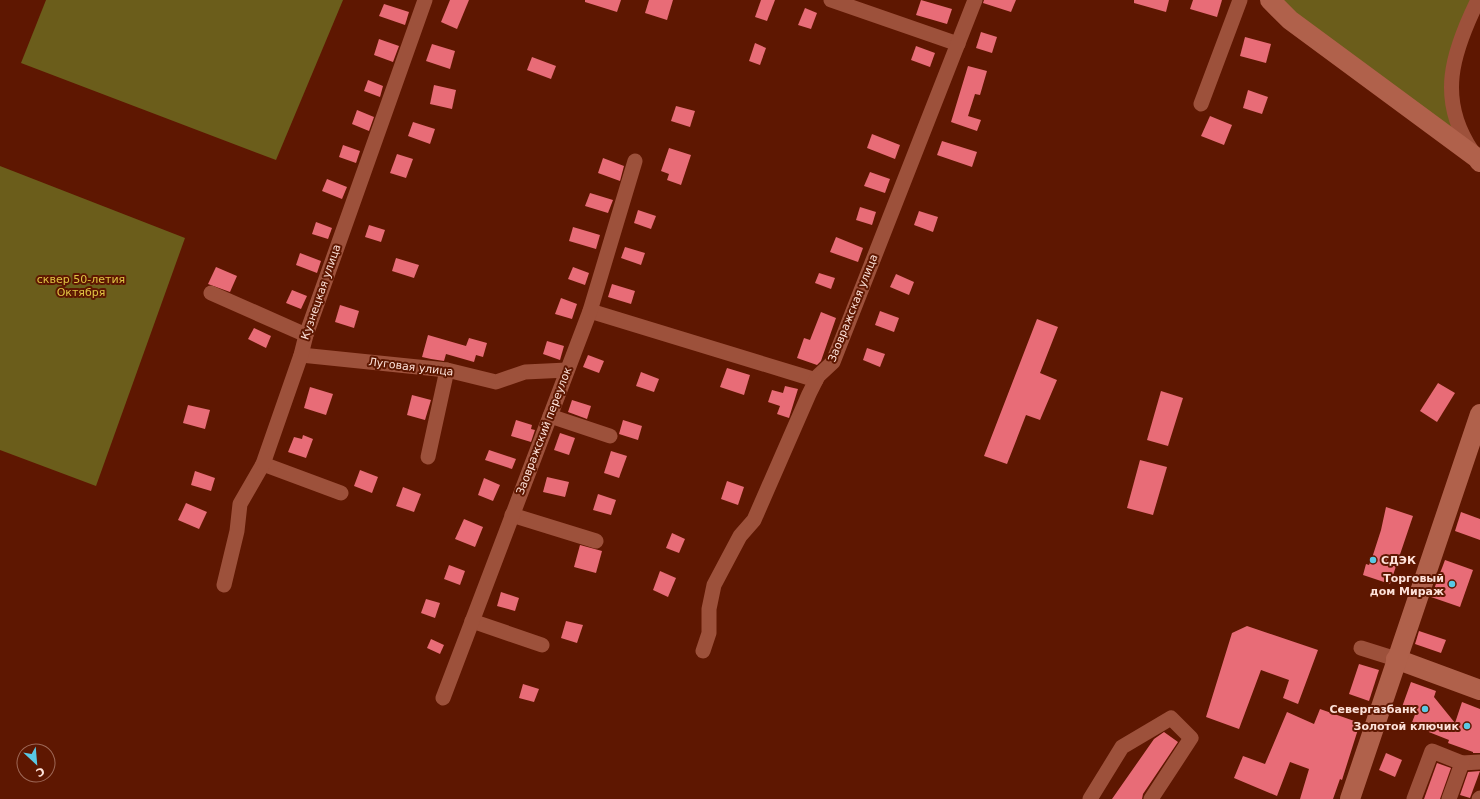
<svg xmlns="http://www.w3.org/2000/svg" width="1480" height="799" font-family="'DejaVu Sans',sans-serif">
	<style>
		.green { fill: #6b5d1b }
		.building { fill: #e86c77 }
		.lines { fill: none; stroke-linecap: round; stroke-linejoin: round }
		.minor { stroke: #9d513b; stroke-width: 15 }
		.major { stroke: #b0614b; stroke-width: 20 }
		.poi-dot { fill: #59c8e4; stroke: #5e1701; stroke-width: 1.5 }
		.labels { text-anchor: middle; dominant-baseline: central; stroke-width: 4; stroke-linejoin: round; paint-order: stroke }
		.park-label { font-size: 11px; fill: #e0c443; stroke: #5e1701 }
		.street-label { font-size: 11px; fill: #fde1d9; stroke: #5e1701 }
		.poi-label { font-size: 11px; font-weight: bold; fill: #fde1d9; stroke: #5e1701; text-anchor: end }
	</style>
	<rect width="100%" height="100%" fill="#5e1701"/>
	<g class="green">
		<polygon points="46,0 343,0 276,160 21,63"/>
		<polygon points="1270,0 1478,0 1453,66 1462,136"/>
		<polygon points="0,166 185,238 96,486 0,450"/>
	</g>
	<g class="building">
		<polygon points="450,0 469,0 457,29 441,22"/>
		<polygon points="585,0 621,0 617,12 585,2"/>
		<polygon points="649,0 673,0 667,20 645,13"/>
		<polygon points="761,0 775,0 767,21 755,17"/>
		<polygon points="921,0 952,9 947,24 916,15"/>
		<polygon points="984,0 1016,0 1011,12 983,3"/>
		<polygon points="1134,0 1169,0 1166,12 1134,3"/>
		<polygon points="1193,0 1222,0 1217,17 1190,9"/>
		<polygon points="384,4 409,12 405,25 379,16"/>
		<polygon points="805,8 817,13 811,29 798,25"/>
		<polygon points="981,32 997,37 992,53 976,48"/>
		<polygon points="1245,37 1271,44 1266,63 1240,56"/>
		<polygon points="379,39 399,46 393,62 374,55"/>
		<polygon points="755,43 766,48 760,65 749,61"/>
		<polygon points="432,44 455,51 450,69 426,61"/>
		<polygon points="916,46 935,53 930,67 911,60"/>
		<polygon points="532,57 556,66 551,79 527,70"/>
		<polygon points="968,66 987,71 980,95 975,94 968,116 981,120 977,131 951,122"/>
		<polygon points="368,80 383,86 380,97 364,91"/>
		<polygon points="434,85 456,90 452,109 430,104"/>
		<polygon points="1248,90 1268,97 1262,114 1243,108"/>
		<polygon points="676,106 695,111 690,127 671,121"/>
		<polygon points="357,110 374,117 369,131 352,124"/>
		<polygon points="1210,116 1232,125 1224,145 1201,136"/>
		<polygon points="413,122 435,129 430,144 408,136"/>
		<polygon points="872,134 900,145 895,159 867,148"/>
		<polygon points="942,141 977,152 972,167 937,155"/>
		<polygon points="343,145 360,151 356,163 339,157"/>
		<polygon points="669,148 691,155 681,185 667,180 669,174 661,171"/>
		<polygon points="397,154 413,159 406,178 390,173"/>
		<polygon points="603,158 624,166 620,181 598,173"/>
		<polygon points="870,172 890,179 885,193 864,186"/>
		<polygon points="327,179 347,187 342,199 322,191"/>
		<polygon points="590,193 613,200 608,213 585,206"/>
		<polygon points="860,207 876,212 872,225 856,220"/>
		<polygon points="638,210 656,216 651,229 634,223"/>
		<polygon points="919,211 938,217 933,232 914,225"/>
		<polygon points="316,222 332,228 328,239 312,234"/>
		<polygon points="369,225 385,230 381,242 365,237"/>
		<polygon points="573,227 600,235 596,249 569,241"/>
		<polygon points="836,237 863,248 858,262 830,252"/>
		<polygon points="625,247 645,253 641,265 621,258"/>
		<polygon points="300,253 321,261 317,273 296,265"/>
		<polygon points="396,258 419,265 414,278 392,271"/>
		<polygon points="216,267 237,276 230,292 208,284"/>
		<polygon points="573,267 589,273 585,285 568,279"/>
		<polygon points="819,273 835,278 831,289 815,283"/>
		<polygon points="896,274 914,282 909,295 890,287"/>
		<polygon points="612,284 635,291 631,304 608,297"/>
		<polygon points="292,290 307,296 301,309 286,303"/>
		<polygon points="561,298 577,304 572,319 555,314"/>
		<polygon points="340,305 359,311 354,328 335,322"/>
		<polygon points="880,311 899,318 894,332 875,325"/>
		<polygon points="821,312 836,318 821,361 817,365 797,358 804,338 810,340"/>
		<polygon points="1037,319 1058,327 1040,373 1057,380 1040,420 1026,415 1007,464 984,456"/>
		<polygon points="254,328 271,336 266,348 248,339"/>
		<polygon points="428,335 466,346 469,338 487,343 483,357 476,355 474,362 446,354 444,361 431,359 422,357"/>
		<polygon points="547,341 564,346 560,360 543,354"/>
		<polygon points="867,348 885,354 880,367 863,360"/>
		<polygon points="588,355 604,361 599,373 583,367"/>
		<polygon points="727,368 750,375 744,395 720,387"/>
		<polygon points="641,372 659,379 654,392 636,386"/>
		<polygon points="1438,383 1455,393 1437,422 1420,411"/>
		<polygon points="785,386 798,389 789,418 777,414 780,406 768,402 772,390 783,393"/>
		<polygon points="310,387 333,394 326,415 304,408"/>
		<polygon points="1161,391 1183,398 1168,446 1147,440"/>
		<polygon points="412,395 431,400 425,420 407,415"/>
		<polygon points="572,400 591,406 587,419 568,412"/>
		<polygon points="188,405 210,410 205,429 183,423"/>
		<polygon points="516,420 532,425 531,429 535,430 531,442 511,436"/>
		<polygon points="623,420 642,426 638,440 619,434"/>
		<polygon points="560,433 575,438 569,455 554,450"/>
		<polygon points="303,435 313,439 306,458 288,452 294,437 302,439"/>
		<polygon points="489,450 516,459 512,469 485,460"/>
		<polygon points="611,451 627,456 619,478 604,473"/>
		<polygon points="1140,460 1167,467 1153,515 1127,508"/>
		<polygon points="360,470 378,477 372,493 354,486"/>
		<polygon points="195,471 215,478 211,491 191,485"/>
		<polygon points="547,477 569,482 565,497 543,492"/>
		<polygon points="484,478 500,485 493,501 478,495"/>
		<polygon points="727,481 744,487 738,505 721,499"/>
		<polygon points="403,487 421,494 414,512 396,506"/>
		<polygon points="598,494 616,500 611,515 593,510"/>
		<polygon points="186,503 207,512 199,529 178,520"/>
		<polygon points="1386,507 1413,516 1390,584 1363,575 1366,564 1369,565 1372,558 1381,530"/>
		<polygon points="1461,512 1480,519 1480,540 1455,531"/>
		<polygon points="464,519 483,527 475,547 455,539"/>
		<polygon points="672,533 685,539 679,553 666,548"/>
		<polygon points="580,545 602,551 596,573 574,567"/>
		<polygon points="1445,560 1473,570 1460,607 1431,597"/>
		<polygon points="449,565 465,571 460,585 444,579"/>
		<polygon points="660,571 676,578 668,597 653,590"/>
		<polygon points="501,592 519,598 515,611 497,606"/>
		<polygon points="426,599 440,603 435,618 421,613"/>
		<polygon points="566,621 583,625 577,643 561,638"/>
		<polygon points="1247,626 1318,650 1298,704 1283,698 1289,680 1261,670 1239,729 1206,717 1232,633"/>
		<polygon points="1419,631 1446,640 1441,653 1415,644"/>
		<polygon points="431,639 444,645 440,654 427,648"/>
		<polygon points="1359,664 1379,670 1369,701 1349,694"/>
		<polygon points="1411,682 1436,691 1434,697 1455,723 1462,702 1480,709 1480,753 1473,753 1473,752 1448,743 1449,740 1411,725 1416,712 1402,707"/>
		<polygon points="523,684 539,689 534,702 519,698"/>
		<polygon points="1320,709 1360,723 1342,780 1340,779 1333,799 1300,799 1309,769 1290,762 1277,796 1234,778 1243,756 1265,764 1287,712 1314,724"/>
		<polygon points="1164,732 1178,742 1143,794 1142,799 1112,799 1154,739"/>
		<polygon points="1386,753 1402,760 1395,777 1379,770"/>
		<polygon points="1437,763 1451,768 1440,799 1424,799"/>
		<polygon points="1480,771 1470,798 1460,795 1468,772"/>
	</g>
	<g class="lines">
		<g class="minor">
			<polyline points="831,0 958,44"/>
			<polyline points="1201,104 1240,0"/>
			<path d="M 1472,151 C 1437,99 1452,53 1478,0"/>
			<polyline points="211,293 306,335"/>
			<polyline points="590,311 816,380"/>
			<polyline points="301,355 447,370 496,382 525,372 567,370"/>
			<polyline points="550,416 610,436"/>
			<polyline points="428,457 447,370"/>
			<polyline points="263,464 341,493"/>
			<polyline points="512,515 596,541"/>
			<polyline points="224,585 237,531 240,504 263,464 301,355 306,335 425,0"/>
			<polyline points="472,621 542,645"/>
			<polyline points="1361,648 1396,659"/>
			<polyline points="703,651 709,633 709,609 714,585 740,536 754,520 809,394 818,376 833,362 975,0"/>
			<polyline points="443,698 590,311 635,161"/>
			<polyline points="1462,763 1480,762"/>
			<polyline points="1090,799 1122,747 1171,718 1191,738 1151,799"/>
			<polyline points="1414,799 1432,751 1462,763 1449,799"/>
			<polyline points="1479,799 1480,798"/>
		</g>
		<g class="major">
			<polyline points="1270,0 1290,20 1477,158 1480,162"/>
			<polyline points="1396,659 1480,690"/>
			<polyline points="1350,799 1480,414"/>
		</g>
	</g>
	<g class="poi-dot">
		<circle cx="1373" cy="560" r="4"/>
		<circle cx="1452" cy="584" r="4"/>
		<circle cx="1425" cy="709" r="4"/>
		<circle cx="1467" cy="726" r="4"/>
	</g>
	<g class="labels">
		<g class="park-label">
			<text x="81" y="279">сквер 50-летия<tspan x="81" dy="13">Октября</tspan></text>
		</g>
		<g class="street-label">
			<text transform="translate(321 292) rotate(-71)">Кузнецкая улица</text>
			<text transform="translate(853 308) rotate(-68)">Заовражская улица</text>
			<text transform="translate(411 367) rotate(7)">Луговая улица</text>
			<text transform="translate(544 431) rotate(-69)">Заовражский переулок</text>
		</g>
		<g class="poi-label">
			<text x="1381" y="560" text-anchor="start">СДЭК</text>
			<text x="1444" y="578">Торговый<tspan x="1444" dy="13">дом Мираж</tspan></text>
			<text x="1417" y="709">Севергазбанк</text>
			<text x="1459" y="726">Золотой ключик</text>
		</g>
	</g>
	<g transform="translate(36 763) rotate(154)"><circle r="19" fill="#5e1701" stroke="#9e6857"/>
	<path d="M0-3L7 15L0 10L-7 15Z" fill="#59c8e4"/>
	<text y="-6" font-size="11" font-weight="bold" text-anchor="middle" fill="#fde1d9">С</text>
	</g>
</svg>
